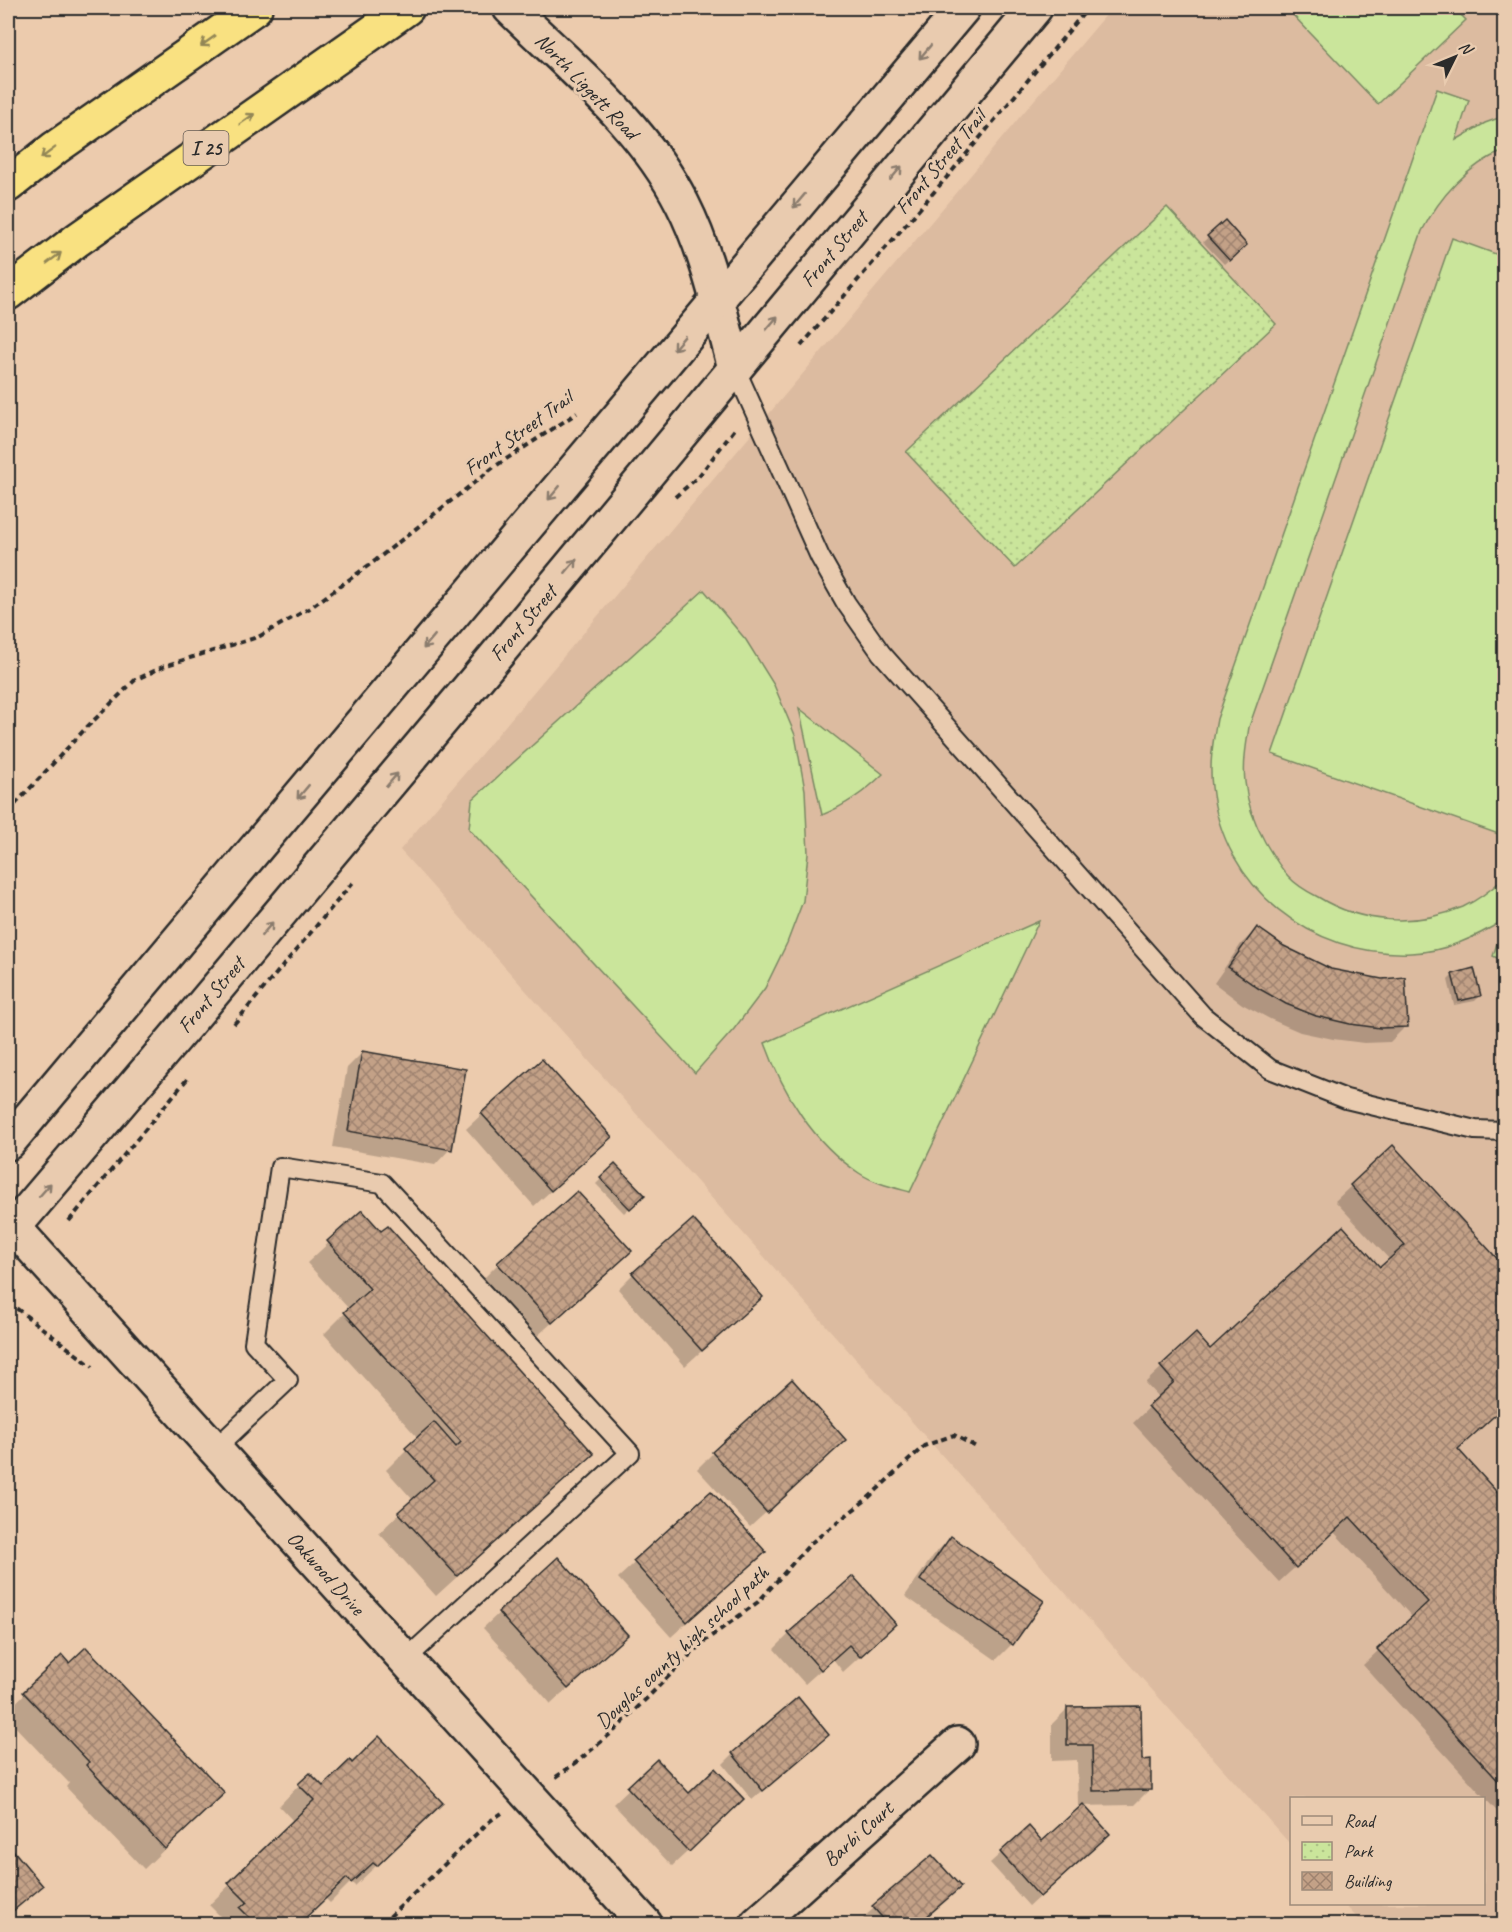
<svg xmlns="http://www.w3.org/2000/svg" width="1512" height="1932" font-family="Caveat,sans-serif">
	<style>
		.built { fill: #dcbba0 }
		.green { fill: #cae59b; stroke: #7a8863; stroke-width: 1.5 }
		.park { fill: url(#park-dots); stroke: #7a8863; stroke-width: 1.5 }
		.shadow { fill: #0003 }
		.building { fill: url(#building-cross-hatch); stroke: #2b2b2b; stroke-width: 1.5 }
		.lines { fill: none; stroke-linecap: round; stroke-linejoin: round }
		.service-casing { stroke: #2b2b2b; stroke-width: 22 }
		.minor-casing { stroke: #2b2b2b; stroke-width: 38 }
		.tertiary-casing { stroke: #2b2b2b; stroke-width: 38 }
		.secondary-casing { stroke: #2b2b2b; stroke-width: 38 }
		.motorway-casing { stroke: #2b2b2b; stroke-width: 38 }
		.path { stroke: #2b2b2b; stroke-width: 4; stroke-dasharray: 6 4.5; stroke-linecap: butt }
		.service { stroke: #e9cbaf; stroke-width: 18 }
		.minor { stroke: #e9cbaf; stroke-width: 33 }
		.tertiary { stroke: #e9cbaf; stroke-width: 33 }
		.secondary { stroke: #e9cbaf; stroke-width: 33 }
		.motorway { stroke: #f9e181; stroke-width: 33 }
		.oneway { stroke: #928656 }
		.oneway2 { stroke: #8a7b6d }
		.labels { text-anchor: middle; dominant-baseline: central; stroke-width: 6; stroke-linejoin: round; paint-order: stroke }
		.shield { fill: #e9cbaf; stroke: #645b53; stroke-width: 1.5 }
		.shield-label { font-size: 20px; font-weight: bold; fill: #2b2b2b }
		.street-label { font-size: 21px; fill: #2b2b2b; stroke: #e9cbaf }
	</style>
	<defs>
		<pattern id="park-dots" width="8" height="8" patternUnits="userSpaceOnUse" patternTransform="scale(1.5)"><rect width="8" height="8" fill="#cae59b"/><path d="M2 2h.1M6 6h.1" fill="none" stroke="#aec586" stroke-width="1.8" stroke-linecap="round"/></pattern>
		<pattern id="building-cross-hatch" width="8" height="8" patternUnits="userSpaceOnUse" patternTransform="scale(1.5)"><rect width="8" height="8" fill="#c3a187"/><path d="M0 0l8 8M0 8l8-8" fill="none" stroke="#9f836f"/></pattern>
	</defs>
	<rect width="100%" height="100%" fill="#eccbad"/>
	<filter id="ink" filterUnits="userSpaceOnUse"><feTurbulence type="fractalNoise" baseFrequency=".0167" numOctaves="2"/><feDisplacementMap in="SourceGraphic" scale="12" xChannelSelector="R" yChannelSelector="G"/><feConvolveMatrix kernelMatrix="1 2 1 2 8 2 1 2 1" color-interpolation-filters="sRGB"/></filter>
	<g filter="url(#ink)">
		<polygon class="built" points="1112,8 1504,8 1504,1924 1363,1924 1344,1904 1484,1904 1484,1798 1292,1798 1291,1845 400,850"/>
		<g class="green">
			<polygon points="1298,8 1454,8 1466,20 1378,104 1292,14"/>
			<path d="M 1437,89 L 1469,100 L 1456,140 L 1485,123 L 1504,116 L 1504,151 C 1468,164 1439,198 1422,231 L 1249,727 C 1246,746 1243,764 1245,782 C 1247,803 1255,824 1265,842 C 1272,854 1279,866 1288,876 C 1296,885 1308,892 1318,897 C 1362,924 1415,927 1463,907 C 1478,900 1492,889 1504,878 L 1504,920 C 1476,937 1445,952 1411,953 C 1311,957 1223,888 1212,787 C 1209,764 1213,741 1217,719 Z"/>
			<polygon points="1452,238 1504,257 1504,836 1272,754"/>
			<polygon points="704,590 746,640 774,685 795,735 805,790 808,854 803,901 787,943 765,988 734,1029 695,1073 469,829 472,800"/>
			<path d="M 799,708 L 883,774 C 864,793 846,805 822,815 Z"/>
			<path d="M 1039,921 L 910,1192 C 892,1187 874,1183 859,1173 C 813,1143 783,1093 765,1043 Z"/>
			<polygon points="1504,922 1504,961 1493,956"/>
		</g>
		<polygon class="park" points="1167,207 1276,324 1015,568 906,452"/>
		<g class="shadow">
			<polygon points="1225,222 1245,245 1224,264 1203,242"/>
			<polygon points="1257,929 1406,1026 1390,1042 1364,1043 1333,1039 1300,1032 1270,1019 1242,1004 1214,983 1241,944"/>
			<polygon points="1453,975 1480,996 1475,1001 1454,1005 1448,980"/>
			<polygon points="363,1052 450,1149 435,1165 333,1147 347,1068"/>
			<polygon points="482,1114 594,1152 534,1206 466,1129"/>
			<polygon points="1393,1147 1504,1268 1504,1417 1499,1411 1457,1450 1504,1502 1504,1819 1363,1665 1413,1618 1334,1532 1279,1582 1133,1423 1159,1398 1145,1383 1196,1335 1210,1351 1380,1269 1390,1260 1335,1201"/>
			<polygon points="614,1166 643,1195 624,1213 596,1184"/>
			<polygon points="362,1212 592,1454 436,1596 379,1533 413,1500 386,1470 418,1438 324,1334 349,1309 307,1263"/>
			<polygon points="498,1264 614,1267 535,1338 483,1279"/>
			<polygon points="633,1274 761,1297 685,1366 618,1289"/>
			<polygon points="713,1453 829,1455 750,1527 697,1469"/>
			<polygon points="711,1493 748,1567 671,1637 618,1578"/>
			<polygon points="951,1538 1042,1601 1012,1644 996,1660 905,1596 935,1553"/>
			<polygon points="499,1613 611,1650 551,1704 483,1628"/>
			<polygon points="789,1634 878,1640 843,1672 833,1659 805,1684 774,1649"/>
			<polygon points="62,1658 202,1813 144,1869 66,1787 69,1783 8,1719 8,1710"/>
			<polygon points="1067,1709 1140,1761 1150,1789 1134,1805 1078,1806 1077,1760 1052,1761 1052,1724"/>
			<polygon points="827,1735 752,1800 723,1764 733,1754"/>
			<polygon points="657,1762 688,1795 727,1815 672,1866 613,1804"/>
			<polygon points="299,1785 323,1789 420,1824 355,1886 351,1882 330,1903 325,1898 297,1924 226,1924 227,1923 209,1905 294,1822 279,1806"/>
			<polygon points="1029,1828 1041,1843 1098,1844 1029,1906 990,1863"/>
			<polygon points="8,1846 41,1886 8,1917"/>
			<polygon points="931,1857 948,1897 918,1924 869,1924 863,1918"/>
			<polygon points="1504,1918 1504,1924 1497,1924 1498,1924"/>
		</g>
		<g class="building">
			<polygon points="1225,220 1247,245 1230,261 1207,236"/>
			<polygon points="1257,927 1284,946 1331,969 1382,979 1405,977 1408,1027 1380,1028 1350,1024 1316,1016 1286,1004 1258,988 1228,967"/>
			<polygon points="1474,968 1481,996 1459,1001 1452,974"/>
			<polygon points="362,1051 466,1069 452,1150 348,1131"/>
			<polygon points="542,1059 612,1137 551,1191 481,1113"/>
			<polygon points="1393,1145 1504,1266 1504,1407 1458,1449 1504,1500 1504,1787 1377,1649 1428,1602 1350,1517 1296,1568 1148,1406 1174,1382 1160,1366 1196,1333 1210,1349 1343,1226 1380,1267 1405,1245 1350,1185"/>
			<polygon points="615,1164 645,1195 630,1209 600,1178"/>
			<polygon points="577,1191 632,1251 552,1323 497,1263"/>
			<polygon points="362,1210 381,1231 388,1226 594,1454 457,1576 398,1512 434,1480 405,1448 434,1422 456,1447 461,1442 344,1312 370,1289 327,1241"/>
			<polygon points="693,1219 763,1297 702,1351 632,1273"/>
			<polygon points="792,1379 846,1440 767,1513 712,1452"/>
			<polygon points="711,1491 766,1552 687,1622 633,1561"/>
			<polygon points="951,1536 1044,1601 1013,1645 920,1580"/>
			<polygon points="558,1557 628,1635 568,1689 498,1612"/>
			<polygon points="853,1576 896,1624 860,1657 849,1645 821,1670 788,1633"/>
			<polygon points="86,1647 225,1793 165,1849 86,1765 89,1762 23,1692 62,1655 69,1663"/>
			<polygon points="798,1697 829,1735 763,1791 732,1753"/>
			<polygon points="1141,1706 1142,1760 1151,1759 1151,1790 1093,1791 1092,1745 1067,1745 1067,1707"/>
			<polygon points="379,1736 443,1803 377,1866 373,1863 351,1883 347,1878 299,1924 256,1924 240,1908 247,1902 228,1883 314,1800 298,1784 310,1773 323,1786 350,1760 352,1763"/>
			<polygon points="657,1759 689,1793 715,1768 744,1799 689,1852 627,1787"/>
			<polygon points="1083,1804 1110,1834 1040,1897 1000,1852 1029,1826 1042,1841"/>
			<polygon points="8,1844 43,1886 8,1915"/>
			<polygon points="932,1855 961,1887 918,1924 888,1924 872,1906"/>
		</g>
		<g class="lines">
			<defs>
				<g id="service">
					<polyline points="735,368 820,557 846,603 881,653 1203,1016 1270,1069 1346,1099 1475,1130 1504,1131"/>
					<polyline points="215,1449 288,1380 254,1343 280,1167 382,1183 630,1453 405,1660"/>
				</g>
				<g id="minor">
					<polyline points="8,1221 645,1924"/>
					<polyline points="757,1924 958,1744"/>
				</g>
				<path id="tertiary" d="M 510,8 C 571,68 642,124 682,203 C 708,254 720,312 735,368"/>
				<g id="secondary">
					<polyline points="8,1143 963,8"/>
					<polyline points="8,1234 191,1019 485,669 1035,8"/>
				</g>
				<g id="motorway">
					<polyline points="8,185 55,148 255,8"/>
					<polyline points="8,293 77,240 407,8"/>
				</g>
			</defs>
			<use href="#service" class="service-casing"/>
			<use href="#minor" class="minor-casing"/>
			<use href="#tertiary" class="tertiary-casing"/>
			<use href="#secondary" class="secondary-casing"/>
			<use href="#motorway" class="motorway-casing"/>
			<g class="path">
				<polyline points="801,346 953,170 1088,8"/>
				<polyline points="675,497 698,477 735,429"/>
				<polyline points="8,812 85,729 135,680 167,665 258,637 310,608 376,560 494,467 577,413"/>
				<polyline points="234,1024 354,881"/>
				<polyline points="69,1221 188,1078"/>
				<polyline points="8,1302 93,1367"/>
				<polyline points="556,1777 577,1762 615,1730 702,1643 758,1602 811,1543 867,1499 924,1446 954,1435 978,1448"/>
				<polyline points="382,1924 490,1821 502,1813"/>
			</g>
			<use href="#service" class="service"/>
			<use href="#minor" class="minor"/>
			<use href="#tertiary" class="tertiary"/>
			<use href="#secondary" class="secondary"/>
			<use href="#motorway" class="motorway"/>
		</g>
		<defs><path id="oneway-shaft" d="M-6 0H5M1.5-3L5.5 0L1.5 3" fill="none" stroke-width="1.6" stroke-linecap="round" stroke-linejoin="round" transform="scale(1.5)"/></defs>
		<g class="oneway">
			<use href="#oneway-shaft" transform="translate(208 41) rotate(145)"/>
			<use href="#oneway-shaft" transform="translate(247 119) rotate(-35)"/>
			<use href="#oneway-shaft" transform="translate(48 153) rotate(143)"/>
			<use href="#oneway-shaft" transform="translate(54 258) rotate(-37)"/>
		</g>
		<g class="oneway2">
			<use href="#oneway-shaft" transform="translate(925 52) rotate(130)"/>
			<use href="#oneway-shaft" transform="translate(896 173) rotate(-50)"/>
			<use href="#oneway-shaft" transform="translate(799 201) rotate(130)"/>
			<use href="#oneway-shaft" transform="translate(772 323) rotate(-50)"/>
			<use href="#oneway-shaft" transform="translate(679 343) rotate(130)"/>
			<use href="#oneway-shaft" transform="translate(554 493) rotate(130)"/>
			<use href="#oneway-shaft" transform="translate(571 566) rotate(-50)"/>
			<use href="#oneway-shaft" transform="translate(429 642) rotate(130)"/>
			<use href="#oneway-shaft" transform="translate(392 780) rotate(-50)"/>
			<use href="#oneway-shaft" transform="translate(303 792) rotate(130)"/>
			<use href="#oneway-shaft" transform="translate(267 929) rotate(-50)"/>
			<use href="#oneway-shaft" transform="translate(45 1190) rotate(-49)"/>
		</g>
	</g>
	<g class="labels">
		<rect class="shield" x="183.5" y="131" width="45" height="34" rx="4.5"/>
		<g class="shield-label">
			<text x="206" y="148">I 25</text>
		</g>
		<g class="street-label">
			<text transform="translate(587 86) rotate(46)">North Liggett Road</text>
			<text transform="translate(940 162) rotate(-50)">Front Street Trail</text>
			<text transform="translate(834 249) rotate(-50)">Front Street</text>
			<text transform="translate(518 433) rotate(-36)">Front Street Trail</text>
			<text transform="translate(523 623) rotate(-50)">Front Street</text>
			<text transform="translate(211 995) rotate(-50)">Front Street</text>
			<text transform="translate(326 1573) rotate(48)">Oakwood Drive</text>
			<text transform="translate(682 1647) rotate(-43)">Douglas county high school path</text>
			<text transform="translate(858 1834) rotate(-42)">Barbi Court</text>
		</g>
	</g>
	<rect width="1512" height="1932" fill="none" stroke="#e9cbaf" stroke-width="30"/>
	<rect x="15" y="15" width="1482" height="1902" fill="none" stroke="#2b2b2b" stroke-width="2" filter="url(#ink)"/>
	<rect x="1290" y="1797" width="195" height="108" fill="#e9cbaf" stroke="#9d8b7a" stroke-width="1.5"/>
	<rect x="1302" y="1816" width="30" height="9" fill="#e9cbaf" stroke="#9d8b7a" stroke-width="1.5"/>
	<text x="1344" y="1827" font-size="18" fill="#2b2b2b">Road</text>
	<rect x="1302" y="1842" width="30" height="18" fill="url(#park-dots)" stroke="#9d8b7a" stroke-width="1.5"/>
	<text x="1344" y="1857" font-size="18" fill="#2b2b2b">Park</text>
	<rect x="1302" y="1872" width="30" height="18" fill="url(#building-cross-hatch)" stroke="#9d8b7a" stroke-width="1.5"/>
	<text x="1344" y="1887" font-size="18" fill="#2b2b2b">Building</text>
	<g transform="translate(1455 57) rotate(47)" stroke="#e9cbaf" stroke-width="4.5" paint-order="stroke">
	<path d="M0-4.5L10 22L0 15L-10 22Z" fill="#2b2b2b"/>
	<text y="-9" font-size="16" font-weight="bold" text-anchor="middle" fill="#2b2b2b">N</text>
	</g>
</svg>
